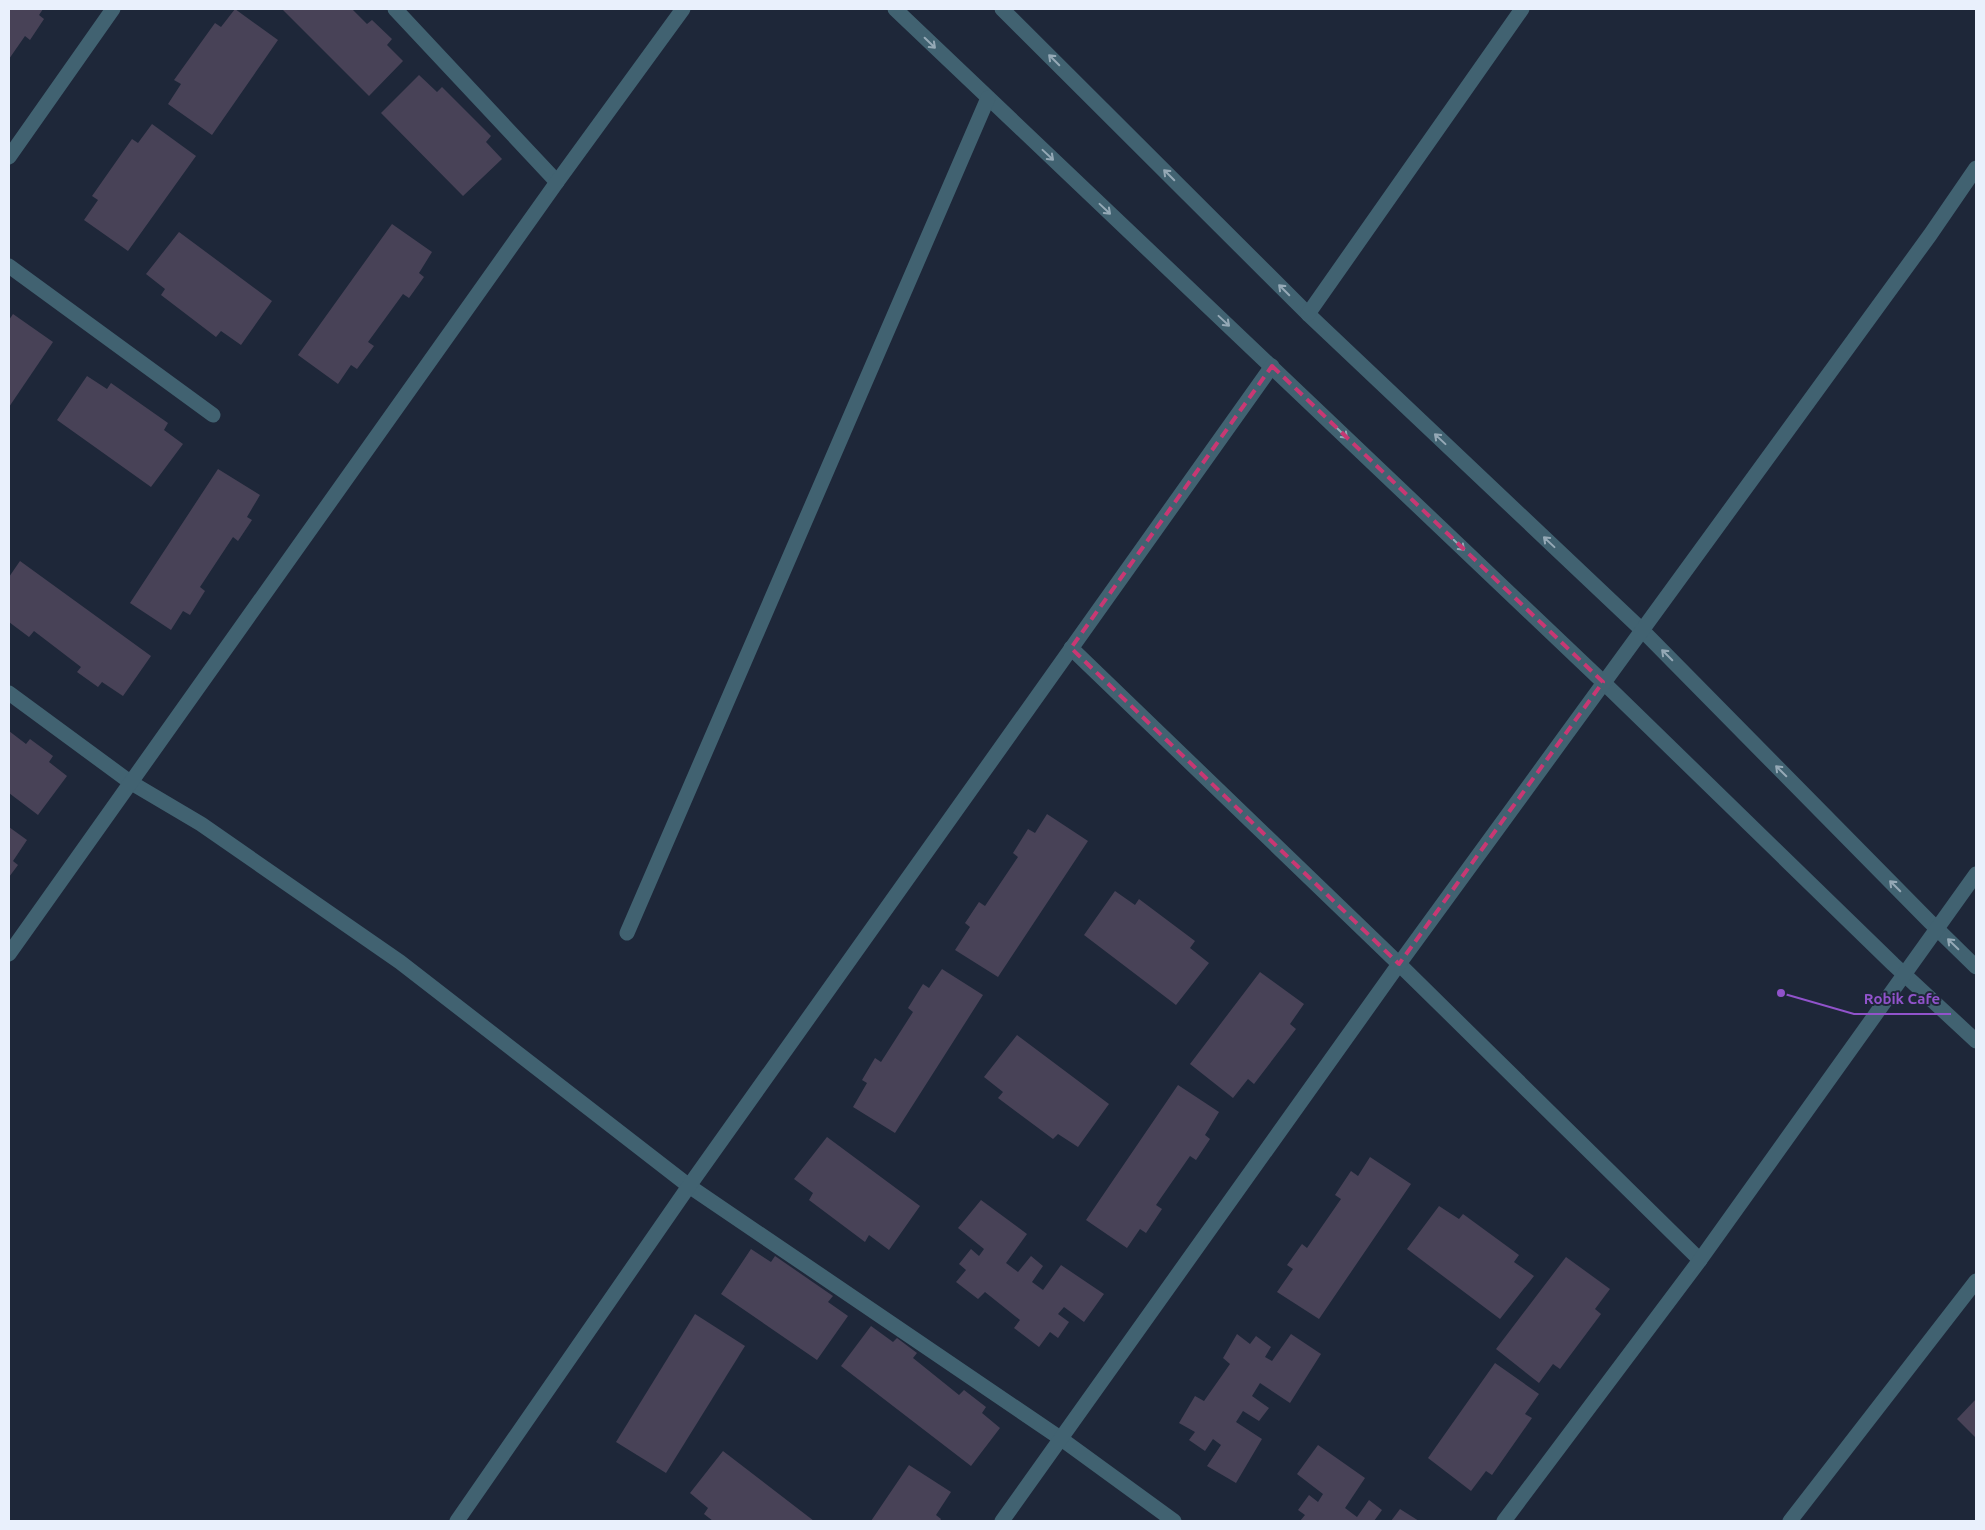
<svg xmlns="http://www.w3.org/2000/svg" width="1985" height="1530" font-family="Ubuntu,sans-serif">
	<style>
		.building { fill: #484257 }
		.lines { fill: none; stroke-linecap: round; stroke-linejoin: round }
		.minor { stroke: #416271; stroke-width: 15 }
		.oneway { stroke: #95a9b6 }
		.marked { fill: none; stroke: #c83873; stroke-width: 4; stroke-dasharray: 10 6; stroke-linejoin: round }
		.leader { fill: none; stroke: #9153cb; stroke-width: 2 }
		.callout-dot { fill: #9153cb; stroke: #1e2739; stroke-width: 2 }
		.callout-label { font-size: 15px; text-anchor: middle; font-weight: bold; fill: #9153cb; stroke: #1e2739; stroke-width: 4; stroke-linejoin: round; paint-order: stroke }
	</style>
	<rect width="100%" height="100%" fill="#1e2739"/>
	<g class="building">
		<polygon points="9,9 43,9 39,15 44,19 30,40 25,36 9,59"/>
		<polygon points="235,9 278,40 212,135 168,104 181,84 174,80 215,23 221,27"/>
		<polygon points="282,9 352,9 367,24 372,20 392,39 387,45 403,61 369,96"/>
		<polygon points="419,75 437,92 442,87 491,136 486,142 502,159 463,196 381,113"/>
		<polygon points="152,124 196,156 128,251 84,220 98,200 92,196 132,139 138,143"/>
		<polygon points="392,224 432,252 419,273 424,277 409,298 403,294 368,342 374,346 357,369 351,365 338,384 298,355"/>
		<polygon points="179,232 272,301 241,345 221,331 216,337 161,295 165,289 146,274"/>
		<polygon points="13,314 53,342 9,407 9,320"/>
		<polygon points="87,376 107,389 111,383 168,423 164,430 183,444 151,487 57,420"/>
		<polygon points="218,469 260,495 247,517 252,520 238,541 233,537 200,587 205,591 190,615 183,611 171,630 130,603"/>
		<polygon points="20,561 151,656 123,696 102,682 98,687 77,672 81,667 34,631 29,637 9,622 10,614 9,613 9,577"/>
		<polygon points="9,731 26,744 30,739 53,756 49,762 67,776 38,815 9,793"/>
		<polygon points="1047,814 1088,841 998,977 955,950 970,927 965,923 979,902 985,906 1018,857 1013,853 1028,829 1035,833"/>
		<polygon points="9,827 27,840 13,861 18,865 9,877"/>
		<polygon points="1115,891 1135,905 1139,899 1195,941 1190,948 1209,963 1176,1005 1084,935"/>
		<polygon points="942,969 983,995 895,1133 853,1107 867,1083 862,1080 875,1058 881,1062 913,1012 908,1008 923,984 929,988"/>
		<polygon points="1260,972 1304,1004 1290,1024 1296,1029 1254,1084 1248,1079 1233,1098 1190,1064"/>
		<polygon points="1017,1035 1109,1104 1078,1147 1058,1134 1053,1139 998,1098 1003,1092 984,1077"/>
		<polygon points="1178,1085 1219,1112 1205,1135 1210,1139 1196,1160 1190,1156 1156,1205 1162,1209 1146,1233 1140,1229 1127,1248 1086,1220"/>
		<polygon points="827,1137 920,1206 889,1250 869,1235 865,1242 809,1200 813,1193 794,1179"/>
		<polygon points="1370,1157 1411,1184 1319,1319 1277,1292 1293,1269 1287,1265 1302,1244 1307,1248 1341,1199 1335,1195 1351,1171 1358,1176"/>
		<polygon points="981,1200 1027,1234 1006,1263 1018,1272 1031,1256 1043,1266 1032,1282 1043,1290 1061,1265 1104,1294 1084,1322 1064,1307 1058,1314 1069,1322 1058,1338 1050,1332 1039,1347 1014,1328 1020,1320 985,1292 978,1299 956,1282 966,1270 959,1264 971,1249 979,1256 984,1249 958,1228"/>
		<polygon points="1439,1206 1459,1219 1463,1214 1519,1255 1514,1262 1534,1276 1500,1319 1407,1249"/>
		<polygon points="751,1249 771,1262 775,1256 833,1296 828,1302 848,1316 817,1360 721,1294"/>
		<polygon points="1566,1257 1610,1289 1595,1309 1601,1314 1560,1369 1553,1364 1539,1383 1496,1349"/>
		<polygon points="695,1314 745,1346 666,1473 616,1442"/>
		<polygon points="871,1326 893,1342 897,1338 917,1353 913,1358 959,1395 964,1390 986,1407 982,1413 1000,1428 971,1466 841,1366"/>
		<polygon points="1237,1334 1250,1344 1256,1336 1271,1347 1265,1357 1272,1361 1291,1334 1321,1354 1290,1403 1260,1383 1252,1396 1269,1408 1259,1421 1243,1411 1236,1422 1262,1439 1236,1483 1207,1466 1221,1445 1213,1439 1205,1451 1189,1440 1195,1432 1179,1423 1195,1396 1204,1401 1230,1364 1223,1358"/>
		<polygon points="1495,1363 1539,1394 1525,1414 1532,1418 1492,1475 1486,1471 1471,1491 1428,1458"/>
		<polygon points="1976,1399 1976,1438 1957,1419"/>
		<polygon points="1318,1445 1365,1478 1345,1508 1357,1517 1369,1500 1382,1510 1374,1521 1300,1521 1305,1515 1298,1510 1309,1495 1318,1502 1323,1494 1297,1474"/>
		<polygon points="723,1451 814,1521 713,1521 704,1514 708,1508 690,1493"/>
		<polygon points="909,1465 951,1492 936,1515 941,1519 940,1521 871,1521"/>
		<polygon points="1400,1509 1419,1521 1391,1521"/>
	</g>
	<g class="lines">
		<g class="minor">
			<polyline points="395,9 557,182"/>
			<polyline points="895,9 1603,682 1893,964 1976,1041"/>
			<polyline points="1002,9 1308,314 1642,630 1929,921 1976,967"/>
			<polyline points="9,157 113,9"/>
			<polyline points="9,266 213,415"/>
			<polyline points="1308,314 1522,9"/>
			<polyline points="1071,648 1399,964 1700,1260"/>
			<polyline points="9,693 130,782 201,824 400,962 689,1186 1060,1438 1174,1521"/>
			<polyline points="627,933 988,98"/>
			<polyline points="9,954 557,182 683,9"/>
			<polyline points="457,1521 689,1186 1272,366"/>
			<polyline points="1002,1521 1399,964 1930,235 1976,168"/>
			<polyline points="1504,1521 1700,1260 1976,874"/>
			<polyline points="1790,1521 1976,1281"/>
		</g>
	</g>
	<defs><path id="oneway-shaft" d="M-6 0H5M1.5-3L5.5 0L1.5 3" fill="none" stroke-width="1.6" stroke-linecap="round" stroke-linejoin="round" transform="scale(1.25)"/></defs>
	<g class="oneway">
		<use href="#oneway-shaft" transform="translate(930 43) rotate(44)"/>
		<use href="#oneway-shaft" transform="translate(1054 60) rotate(-135)"/>
		<use href="#oneway-shaft" transform="translate(1048 155) rotate(43)"/>
		<use href="#oneway-shaft" transform="translate(1169 175) rotate(-135)"/>
		<use href="#oneway-shaft" transform="translate(1105 209) rotate(43)"/>
		<use href="#oneway-shaft" transform="translate(1284 290) rotate(-135)"/>
		<use href="#oneway-shaft" transform="translate(1224 321) rotate(43)"/>
		<use href="#oneway-shaft" transform="translate(1342 433) rotate(44)"/>
		<use href="#oneway-shaft" transform="translate(1440 439) rotate(-137)"/>
		<use href="#oneway-shaft" transform="translate(1549 542) rotate(-137)"/>
		<use href="#oneway-shaft" transform="translate(1459 545) rotate(44)"/>
		<use href="#oneway-shaft" transform="translate(1667 655) rotate(-135)"/>
		<use href="#oneway-shaft" transform="translate(1781 771) rotate(-135)"/>
		<use href="#oneway-shaft" transform="translate(1895 886) rotate(-135)"/>
		<use href="#oneway-shaft" transform="translate(1953 944) rotate(-136)"/>
	</g>
	<path class="marked" d="M 1272,366 L 1603,682 L 1399,964 L 1071,648 Z"/>
	<path class="leader" d="M1781 993L1854 1014H1951"/>
	<circle class="callout-dot" cx="1781" cy="993" r="5"/>
	<g class="callout-label">
		<text x="1902" y="1004">Robik Cafe</text>
	</g>
	<rect width="1985" height="1530" fill="none" stroke="#e9f0fc" stroke-width="20"/>
</svg>
